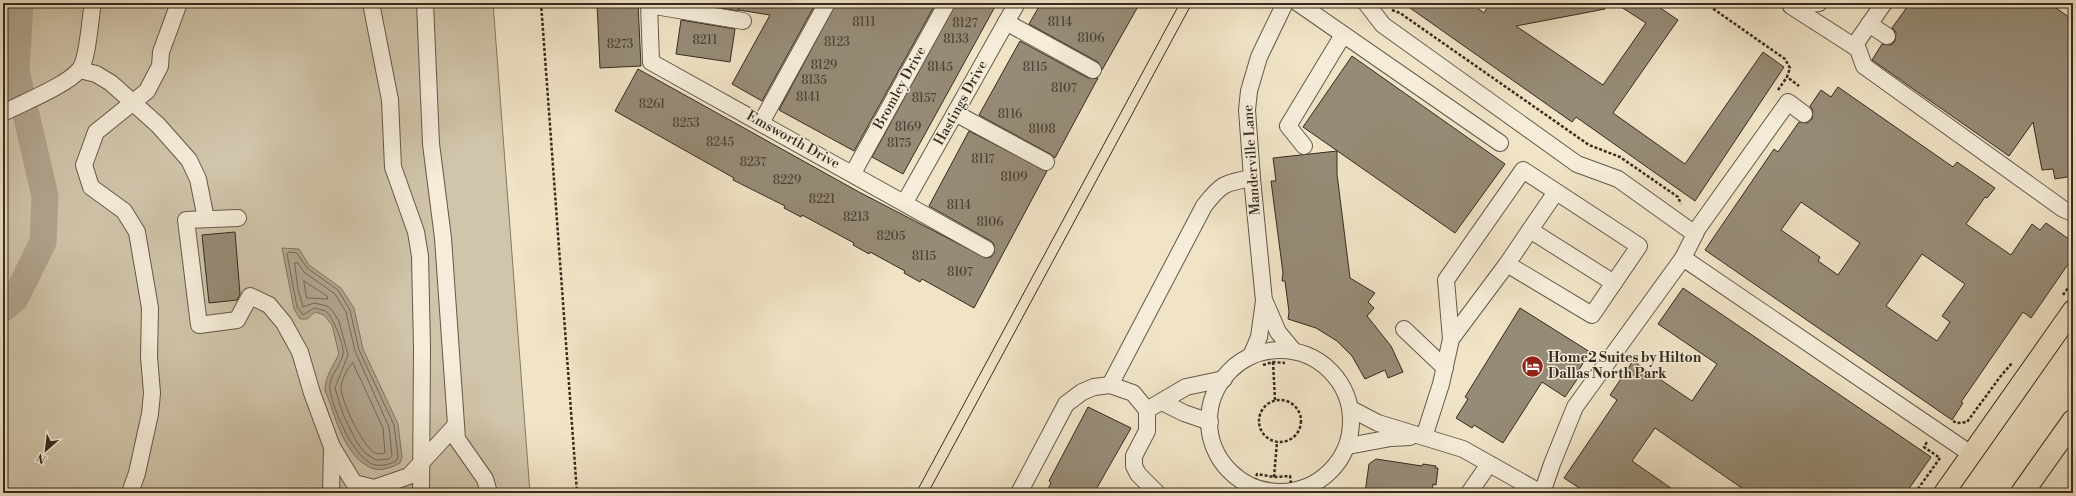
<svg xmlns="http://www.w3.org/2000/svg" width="2076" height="496" font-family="'Libre Bodoni',serif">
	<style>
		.green { fill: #d0c4aa; stroke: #827865 }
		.water { fill: #b0a48e; stroke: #7f7462 }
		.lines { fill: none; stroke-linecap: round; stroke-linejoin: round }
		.shore { stroke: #726857; stroke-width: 1 }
		.river { stroke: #b0a48e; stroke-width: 27 }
		.building { fill: #968b76; stroke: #352b20; fill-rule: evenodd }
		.minor-casing { stroke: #64594a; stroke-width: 18 }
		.major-casing { stroke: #352b20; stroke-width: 22 }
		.highway-casing { stroke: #352b20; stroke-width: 24 }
		.path { stroke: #352b20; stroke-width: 2.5; stroke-dasharray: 3 2; stroke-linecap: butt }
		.minor { stroke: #f5edda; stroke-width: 16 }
		.major { stroke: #f0e3c6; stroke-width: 20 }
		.highway { stroke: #f0e3c6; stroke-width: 22 }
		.tram { stroke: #352b20; stroke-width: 1 }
		.labels { text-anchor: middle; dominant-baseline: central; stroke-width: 3; stroke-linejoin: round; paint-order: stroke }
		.number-label { font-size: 12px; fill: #4d4336 }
		.street-label { font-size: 14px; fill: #352b20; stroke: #f5edda }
		.poi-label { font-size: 14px; font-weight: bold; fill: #352b20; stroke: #f5edda; text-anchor: start }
	</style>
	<rect width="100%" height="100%" fill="#f0e3c6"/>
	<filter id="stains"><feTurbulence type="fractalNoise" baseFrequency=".005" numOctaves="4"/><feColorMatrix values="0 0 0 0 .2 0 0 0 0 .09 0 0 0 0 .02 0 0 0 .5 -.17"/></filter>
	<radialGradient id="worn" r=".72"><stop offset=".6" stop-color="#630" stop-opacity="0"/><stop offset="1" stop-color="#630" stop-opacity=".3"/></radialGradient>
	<polygon class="green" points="3,3 493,3 530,493 3,493"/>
	<path class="water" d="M 282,248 L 299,249 L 309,265 L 341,288 L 354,308 L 363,349 L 398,424 L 402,457 L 400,463 C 393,467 382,471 374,469 C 349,461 337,425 330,403 C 329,399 325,393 325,389 C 325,377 334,364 339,354 L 332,325 L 324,315 L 315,312 L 307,319 L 300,319 L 294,309 Z"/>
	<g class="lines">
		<g class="shore">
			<path d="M 290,252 L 297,253 L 307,268 L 338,290 L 350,310 L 359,350 L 394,425 L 398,457 L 396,461 C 391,464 383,466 376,465 C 355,462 332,408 330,389 C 328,377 340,367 343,355 C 345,345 333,318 326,311 L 314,308 L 303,315 L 297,307 L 287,254 Z"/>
			<polygon points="295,263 298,263 304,272 335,294 346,312 355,351 389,427 392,456 389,459 376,460 365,453 356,441 343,414 335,388 348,355 339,321 331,309 327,306 314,303 303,307 298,289"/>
			<polygon points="304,281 327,296 328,299 307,298"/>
			<path d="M 353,363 L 383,428 L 385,453 C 381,454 378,454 375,453 C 363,447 341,401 341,388 C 341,381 348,366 353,363 Z"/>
		</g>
		<polyline class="river" points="3,309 15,299 43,242 45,196 16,71 20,3"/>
	</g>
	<g class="building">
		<polygon points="597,3 638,3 641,66 600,68"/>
		<polygon points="694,3 816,3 762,101 732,84 770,15 739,10 739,4 738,11"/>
		<polygon points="836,3 936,3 854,151 779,110"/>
		<polygon points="956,3 997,3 903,174 872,157"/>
		<polygon points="1041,3 1140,3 1102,70 1098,62 1029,24"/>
		<polygon points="1403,3 1471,3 1484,13 1490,3 1604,3 1605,9 1516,26 1603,85 1646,23 1615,3 1653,3 1678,20 1613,113 1685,164 1763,52 1784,67 1695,201 1576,117 1572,122"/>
		<polygon points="1910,3 2049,3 2073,20 2073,176 2055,179 2053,169 2042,170 2033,122 2009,156 1872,60 1882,44 1891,45 1895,41 1896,32 1892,28"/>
		<polygon points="681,20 735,29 730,62 676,54"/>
		<polygon points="1020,41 1088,78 1098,78 1055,158 1050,154 979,115"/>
		<polygon points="1352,56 1505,164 1455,233 1303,127"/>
		<polygon points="638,69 859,192 986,258 991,257 994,253 994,244 991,241 929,206 969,131 1047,171 974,308 922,279 920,282 904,273 905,271 870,252 869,254 853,245 854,243 802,215 801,217 784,208 785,206 733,180 734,178 615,111"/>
		<path d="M 1838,87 L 1953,167 L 1957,162 L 1995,188 L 1987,198 L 1985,197 L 1966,224 L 2011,255 L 2032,224 L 2040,230 L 2046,223 L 2073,242 L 2073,257 L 2031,318 L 2023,312 L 1961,402 L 1963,403 L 1952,420 L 1705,250 L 1774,149 L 1778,152 L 1799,122 L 1807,123 L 1812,119 L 1813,111 L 1810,106 L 1821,90 L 1831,97 ZM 1801,202 L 1860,243 L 1838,275 L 1818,261 L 1820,257 L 1781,230 ZM 1922,254 L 1965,284 L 1942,316 L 1950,322 L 1937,341 L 1886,306 Z"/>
		<polygon points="1337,151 1337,174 1350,278 1375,293 1368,302 1374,308 1367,316 1391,346 1403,372 1388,378 1385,370 1365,379 1352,356 1337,341 1316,328 1288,319 1289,312 1285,281 1282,281 1283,273 1271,181 1276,181 1273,158"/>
		<polygon points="235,232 240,294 237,300 209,303 202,235"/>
		<polygon points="1683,288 1931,457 1906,493 1749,493 1655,428 1632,461 1678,493 1587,493 1564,478 1617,400 1610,395 1633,361 1692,401 1717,364 1658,324"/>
		<polygon points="1520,308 1590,352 1575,376 1578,378 1565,397 1542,382 1503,443 1474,425 1472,428 1456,418 1468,399 1465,397"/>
		<polygon points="1088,407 1131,428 1094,493 1046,493 1051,483 1049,481"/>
		<polygon points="1376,459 1422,466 1423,464 1436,466 1435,468 1438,468 1436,485 1433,484 1432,493 1365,493 1369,464"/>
	</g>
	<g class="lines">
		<defs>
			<g id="minor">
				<polyline points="371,3 390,100 393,167 416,232 420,256 422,347 421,493"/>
				<polyline points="425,3 431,144 443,238 457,439 485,479 489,493"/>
				<polyline points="649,3 651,62 986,249"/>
				<polyline points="1298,3 1500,143"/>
				<polyline points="1366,3 1383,25 1577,164 1618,179 1695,234"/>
				<polyline points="1819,3 1791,6 1858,49 1864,66 2063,209 2073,213"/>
				<polyline points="649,5 743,21"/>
				<polyline points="1006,22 1093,70"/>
				<polyline points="1869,24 1887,36"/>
				<polyline points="1854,46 1884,3"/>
				<polyline points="80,70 96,74 111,83 158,125 189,160 198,179 206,219"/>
				<path d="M 3,113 C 22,103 68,85 80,69 C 88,59 90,18 93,3"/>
				<polyline points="955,113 1046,162"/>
				<polyline points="761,123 827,3"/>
				<polyline points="1304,146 1288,126 1343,35"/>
				<polyline points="853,173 947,3"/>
				<polyline points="905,202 1017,3"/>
				<polyline points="238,218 186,220 199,325 237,320 250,296 269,305 284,323 300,352 312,393 332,447 354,483 374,488 409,476 455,426"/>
				<polyline points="1530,230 1556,192"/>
				<polyline points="1683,258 1698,228 1788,102 1804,114"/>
				<polyline points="1507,264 1530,230 1614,283"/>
				<polyline points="1265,302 1278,332 1292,349"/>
				<polyline points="1404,329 1445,368"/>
				<circle cx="1280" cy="421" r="71"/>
				<polyline points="1251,356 1259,337 1264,301 1252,178 1247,110 1249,91 1259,57 1285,3"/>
				<path d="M 1110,385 L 1204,206 C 1221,184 1224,183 1252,178"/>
				<polyline points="1162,402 1184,413 1210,422"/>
				<polyline points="1351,409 1378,423 1463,449 1541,493"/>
				<polyline points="1147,410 1186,387 1224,379"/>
				<polyline points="1424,437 1441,384 1451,339 1446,280 1523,170 1639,246 1592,315 1507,264 1451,339"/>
				<polyline points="1348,446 1391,438 1410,437"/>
				<polyline points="130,493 137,473 150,414 152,393 149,357 150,308 137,232 124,211 91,187 84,165 96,132 147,91 160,66 161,52 179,3"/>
				<polyline points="331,493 332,447"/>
				<polyline points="1019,493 1066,404 1082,392 1094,387 1110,385 1133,393 1147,410 1147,431 1134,456 1134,466 1138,474 1157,493"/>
				<polyline points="1469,493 1489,464"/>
				<polyline points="1542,493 1552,464 1575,407 1683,258 1971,454"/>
			</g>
			<polyline id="major" points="1944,493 2073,310"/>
			<polyline id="highway" points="2022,493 2073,421"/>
		</defs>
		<use href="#minor" class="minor-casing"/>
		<use href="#major" class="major-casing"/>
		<use href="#highway" class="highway-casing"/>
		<g class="path">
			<polyline points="541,3 577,493"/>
			<polyline points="1705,3 1785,59 1790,68 1787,77 1799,86"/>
			<polyline points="1392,10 1400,13 1589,145 1620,157 1678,197 1681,204"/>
			<polyline points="1778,90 1787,77"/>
			<polyline points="2063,295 2073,281"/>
			<polyline points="1273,362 1275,400"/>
			<polyline points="1263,365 1273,362 1285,363"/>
			<circle cx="1280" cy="421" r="21"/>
			<polyline points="1953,421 1957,423 1967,422 2000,377 2012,363"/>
			<polyline points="1274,477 1277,442"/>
			<polyline points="1255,481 1257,474 1274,477 1290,476 1291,483"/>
			<polyline points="1915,493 1940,458 1924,447 1927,442"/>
		</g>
		<use href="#minor" class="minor"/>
		<use href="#major" class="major"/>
		<use href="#highway" class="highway"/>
		<g class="tram">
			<polyline points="916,493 1180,3"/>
			<polyline points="928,493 1192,3"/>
		</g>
	</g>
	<defs>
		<symbol id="hotel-disc" viewBox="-11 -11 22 22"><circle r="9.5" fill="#8f2418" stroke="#f5edda"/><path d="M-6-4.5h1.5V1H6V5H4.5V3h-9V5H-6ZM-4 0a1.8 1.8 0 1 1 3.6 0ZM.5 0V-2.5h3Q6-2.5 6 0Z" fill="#fff"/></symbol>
	</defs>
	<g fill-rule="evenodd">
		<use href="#hotel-disc" x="1520" y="354" width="25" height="25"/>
	</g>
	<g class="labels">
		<g class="number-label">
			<text x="864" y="22">8111</text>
			<text x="1060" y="22">8114</text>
			<text x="965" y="23">8127</text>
			<text x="1091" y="38">8106</text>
			<text x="956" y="39">8133</text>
			<text x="705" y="40">8211</text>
			<text x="837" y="42">8123</text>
			<text x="620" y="44">8273</text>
			<text x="824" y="65">8129</text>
			<text x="940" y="67">8145</text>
			<text x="1035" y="67">8115</text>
			<text x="814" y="80">8135</text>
			<text x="1064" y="88">8107</text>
			<text x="808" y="97">8141</text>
			<text x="924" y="98">8157</text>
			<text x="652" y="104">8261</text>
			<text x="1010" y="114">8116</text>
			<text x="686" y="123">8253</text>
			<text x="908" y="127">8169</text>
			<text x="1042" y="129">8108</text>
			<text x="720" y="142">8245</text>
			<text x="899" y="143">8175</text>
			<text x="983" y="159">8117</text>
			<text x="753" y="162">8237</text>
			<text x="1014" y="177">8109</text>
			<text x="787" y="180">8229</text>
			<text x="822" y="199">8221</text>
			<text x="959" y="205">8114</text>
			<text x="856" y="217">8213</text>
			<text x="990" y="222">8106</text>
			<text x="891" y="236">8205</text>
			<text x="924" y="256">8115</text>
			<text x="960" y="272">8107</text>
		</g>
		<g class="street-label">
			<text transform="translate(900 88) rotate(-61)">Bromley Drive</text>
			<text transform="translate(961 103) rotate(-61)">Hastings Drive</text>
			<text transform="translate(793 140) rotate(29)">Emsworth Drive</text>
			<text transform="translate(1252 160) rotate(-94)">Manderville Lane</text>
		</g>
		<g class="poi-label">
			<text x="1548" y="358">Home2 Suites by Hilton<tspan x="1548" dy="16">Dallas North Park</tspan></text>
		</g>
	</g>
	<rect width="2076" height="496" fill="none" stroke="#f0e3c6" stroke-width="16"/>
	<rect x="4" y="4" width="2068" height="488" fill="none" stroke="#352b20" stroke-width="2"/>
	<rect x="8" y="8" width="2060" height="480" fill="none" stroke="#352b20"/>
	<g transform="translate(46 450) rotate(208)" stroke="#f5edda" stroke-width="3" paint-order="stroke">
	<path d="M0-3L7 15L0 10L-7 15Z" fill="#352b20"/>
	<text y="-6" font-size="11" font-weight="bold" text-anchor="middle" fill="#352b20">N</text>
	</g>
	<rect width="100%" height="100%" filter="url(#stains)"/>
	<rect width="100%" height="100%" fill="url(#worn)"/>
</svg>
